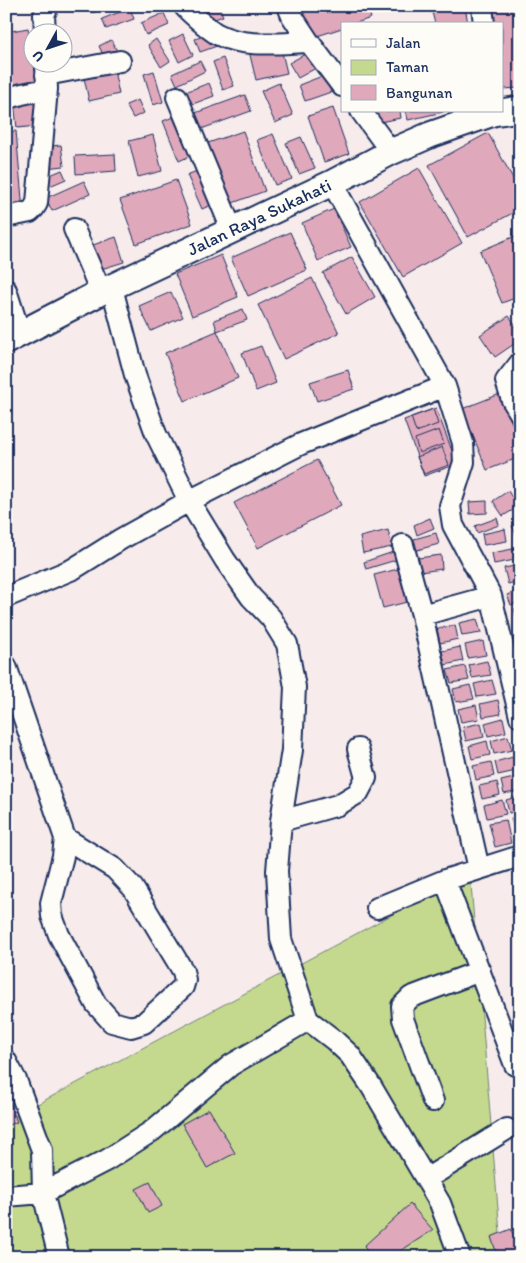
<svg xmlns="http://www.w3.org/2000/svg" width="526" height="1263" viewBox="0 0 526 1263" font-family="Itim,sans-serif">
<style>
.green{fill:#c4d98e;stroke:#708476}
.building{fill:#e0a8bb;stroke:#1b2f5e}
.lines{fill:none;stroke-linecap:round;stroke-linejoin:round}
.minor-casing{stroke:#1b2f5e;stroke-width:24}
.major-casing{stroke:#1b2f5e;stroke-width:29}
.minor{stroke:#fdfcf7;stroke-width:20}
.major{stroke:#fdfcf7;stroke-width:25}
.labels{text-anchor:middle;stroke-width:4;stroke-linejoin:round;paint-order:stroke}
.street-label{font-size:18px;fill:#1b2f5e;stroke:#fdfcf7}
</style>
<rect width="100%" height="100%" fill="#f7ebeb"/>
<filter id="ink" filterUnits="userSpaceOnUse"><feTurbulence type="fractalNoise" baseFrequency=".02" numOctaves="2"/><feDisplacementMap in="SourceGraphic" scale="10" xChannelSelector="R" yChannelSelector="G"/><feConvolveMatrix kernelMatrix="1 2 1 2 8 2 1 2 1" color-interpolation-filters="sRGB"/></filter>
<g filter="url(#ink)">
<path class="green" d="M470,873L502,1257H6V1121Z"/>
<path class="building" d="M89,6H112L92,13Z
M197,6H219L223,16L204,23Z
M300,6H367L371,18L353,24H342V28L311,38Z
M440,6H465L468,24H435L431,8Z
M485,6H520V88L502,89V24H487Z
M130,8L134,19L106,29L102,19Z
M164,13L169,25L146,35L141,23Z
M28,28L37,83L6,88V32Z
M212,33L217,46L200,52L195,39Z
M183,34L193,55L179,62L169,41Z
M156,39L170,61L161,67L148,45Z
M111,40L117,51L104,57L99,46Z
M280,44L287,73L256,80L249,51Z
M307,53L316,68L298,78L289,63Z
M223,58L234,86L223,90L213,62Z
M200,61L205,71L177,85L172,74Z
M113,66L119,94L89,101L83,73Z
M154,71L163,102L153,105L144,74Z
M325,75L331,92L305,101L299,85Z
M209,83L214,96L185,107L180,94Z
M279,83L293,115L275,123L261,91Z
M245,95L251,111L193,132L187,116Z
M35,99L38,126L17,128L14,102Z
M138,100L144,113L133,118L126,105Z
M333,108L349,154L324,162L308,116Z
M372,111H400L401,118L374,123Z
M406,111H443V112L408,120Z
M173,117L190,156L179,161L163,121Z
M16,131L23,211L6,212V132Z
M243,131L265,191L230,204L208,143Z
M488,133L520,191V209L468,237L429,165Z
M273,134L292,179L275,185L257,140Z
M153,135L162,171L138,177L129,141Z
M301,137L315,168L299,174L286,143Z
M61,145L64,166L45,168L42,147Z
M115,154L116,171L76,174L75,156Z
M419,168L462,243L403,277L360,202Z
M62,170L66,179L45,188L41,179Z
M197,171L211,205L202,209L187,175Z
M176,180L192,224L136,244L120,200Z
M84,181L90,194L52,211L46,198Z
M334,209L351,247L318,261L302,223Z
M290,232L307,270L248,296L231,258Z
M520,234V296L502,303L480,251Z
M116,237L124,262L101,269L93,245Z
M221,255L238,297L192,316L175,274Z
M352,257L375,297L346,314L323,273Z
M312,278L339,333L284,359L258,305Z
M171,292L183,317L151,331L139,306Z
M243,309L247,320L217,331L214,320Z
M509,316L520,331V340L495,357L480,335Z
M217,331L238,378L185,401L165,353Z
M261,346L276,383L256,391L242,353Z
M348,370L354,389L317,401L310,382Z
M500,394L520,443V457L487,470L462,409Z
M436,408L457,464L424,476L404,420Z
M433,409L438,424L416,432L411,417Z
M439,430L444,444L419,453L415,439Z
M442,447L449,465L424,474L417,457Z
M317,460L341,505L258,548L234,503Z
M508,491L518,507L503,516L493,501Z
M487,501V513L470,514L469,502Z
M430,518L434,528L417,535L414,525Z
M497,518L499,525L477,533L475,526Z
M520,523V543L512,526Z
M505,529L507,541L484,545L482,534Z
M388,530L392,547L363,553L360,537Z
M436,533L439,544L417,550L414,539Z
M518,548L520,559L494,564L492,553Z
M393,552L396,560L366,569L364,562Z
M441,555L442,569L420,572L418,558Z
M520,565V581L508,584L504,568Z
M398,569L407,602L383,608L374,575Z
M520,590V602L511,605L507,595Z
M520,608V623L518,624L514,609Z
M477,619L481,633L462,636L459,623Z
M455,625L458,639L440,643L437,629Z
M483,641L486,655L468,658L465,645Z
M460,647L463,661L445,665L442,651Z
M487,661L491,675L472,678L469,665Z
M465,666L469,680L451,683L447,670Z
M492,680L496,694L477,697L474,684Z
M470,685L474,699L456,702L453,689Z
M498,700L501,714L483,717L480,704Z
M476,705L479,719L461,722L458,709Z
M503,718L506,732L488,736L485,723Z
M481,723L484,737L466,741L463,727Z
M508,736L512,750L494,754L491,741Z
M487,741L490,755L472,759L469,746Z
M513,757L516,771L498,775L495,762Z
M491,762L494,776L476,780L473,766Z
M518,777L520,782V791L504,794L501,781Z
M497,782L500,795L482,799L479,786Z
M520,796V811L509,813L506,800Z
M502,800L506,814L487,818L484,805Z
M520,816V841L517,842L511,818Z
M506,820L511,843L495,847L489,823Z
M6,1097H8L17,1122L6,1126Z
M209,1109L235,1153L207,1168L182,1124Z
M150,1182L162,1206L148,1213L136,1189Z
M410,1204L433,1230L391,1257H370L364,1246Z
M511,1229L520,1253V1257H498L491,1237Z"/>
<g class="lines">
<g class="minor-casing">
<path id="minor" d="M184,6C190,13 210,30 217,34C244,48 279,43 309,42L342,86
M288,6L292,16L309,42
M482,6L484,24
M45,32L44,15L48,6
M46,75L120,61
M177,97L232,230
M6,99L22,94L47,89
M361,111L391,152
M332,183L445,386L463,443L464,462L450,506L453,525L491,596L520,717
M6,217L30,212L34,208L37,203L47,89L46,62
M74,229L101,292
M112,288L135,375L156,434L189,501L225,560L251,597L271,618L287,644L295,687L292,750L281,821L277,871L281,939L308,1020L334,1040L350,1055L371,1086L440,1203L460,1257
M6,290L20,334
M520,363L506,381L512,400L520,413
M403,545L422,615L479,869
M6,597L73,569L121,539L189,501L301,444L445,386
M422,615L491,596
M6,666L65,838L63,856L51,903L52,916L59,935L96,1004L112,1022L131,1027L144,1023L183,987L185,980L183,971L133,888L115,869L65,838
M281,821L338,805L358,793L366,778L358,749
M445,880L515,1065
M377,908L445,880L520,856
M6,1061L16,1080L42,1150L43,1193L59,1257
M433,1101L403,1019L402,1006L411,997L480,971
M426,1179L507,1129
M6,1196L43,1193L107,1160L152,1131L231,1065L308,1020"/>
</g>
<g class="major-casing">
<g id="major">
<path id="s1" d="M6,341L101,292L332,183L391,152L430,135L493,113L520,109"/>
</g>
</g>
<use href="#minor" class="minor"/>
<use href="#major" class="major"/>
</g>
</g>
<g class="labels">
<g class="street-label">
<text dy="6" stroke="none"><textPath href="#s1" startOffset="282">Jalan Raya Sukahati</textPath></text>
</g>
</g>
<rect width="526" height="1263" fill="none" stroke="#fdfcf7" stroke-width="25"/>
<rect x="12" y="12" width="501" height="1238" fill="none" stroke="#1b2f5e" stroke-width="2" filter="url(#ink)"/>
<rect x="341" y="22" width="162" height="90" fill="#fdfcf7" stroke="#a3aaba"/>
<rect x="351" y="39" width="25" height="8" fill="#fdfcf7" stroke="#a3aaba"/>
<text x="386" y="48" font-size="15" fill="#1b2f5e">Jalan</text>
<rect x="351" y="60" width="25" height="15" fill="#c4d98e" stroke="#a3aaba"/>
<text x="386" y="72" font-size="15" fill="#1b2f5e">Taman</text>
<rect x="351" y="85" width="25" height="15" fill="#e0a8bb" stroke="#a3aaba"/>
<text x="386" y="98" font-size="15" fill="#1b2f5e">Bangunan</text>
<g transform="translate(48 48) rotate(230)"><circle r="24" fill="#fdfcf7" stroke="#a3aaba"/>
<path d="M0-4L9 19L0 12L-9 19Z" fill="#1b2f5e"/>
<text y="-8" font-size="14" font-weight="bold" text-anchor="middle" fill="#1b2f5e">U</text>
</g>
</svg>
